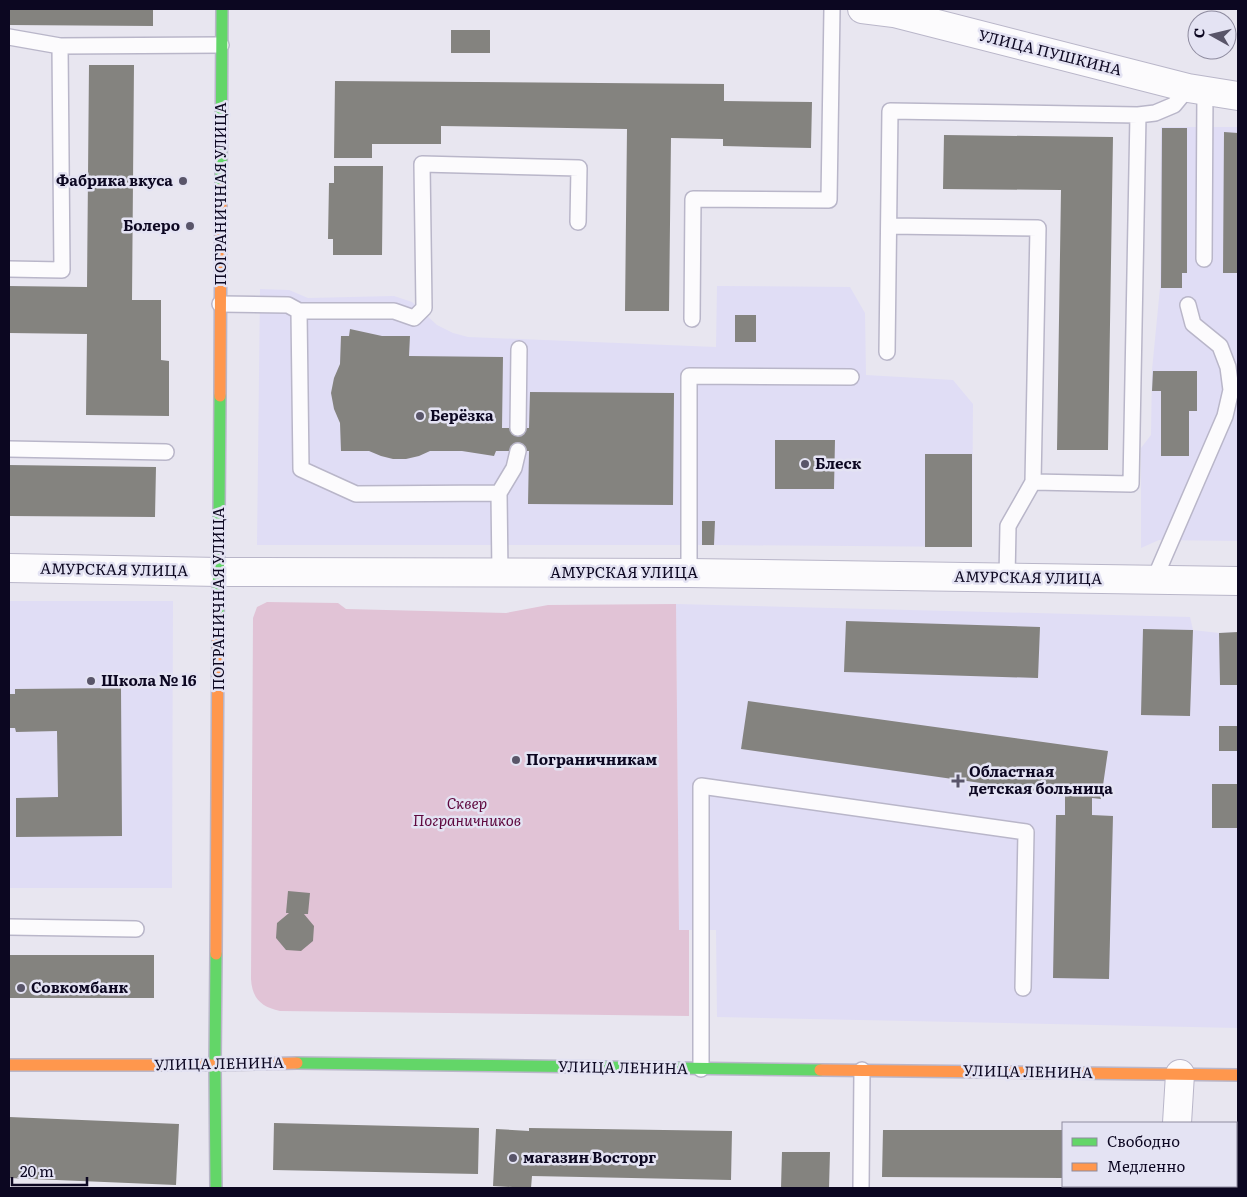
<svg xmlns="http://www.w3.org/2000/svg" width="1247" height="1197" viewBox="0 0 1247 1197" font-family="Literata,serif">
<style>
.built{fill:#e0ddf5}
.green{fill:#e1c3d6}
.building{fill:#84837f}
.lines{fill:none;stroke-linecap:round;stroke-linejoin:round}
.lane-casing{stroke:#b9b6c9;stroke-width:18}
.street-casing{stroke:#b9b6c9;stroke-width:30}
.fast-casing{stroke:#b9b6c9;stroke-width:14}
.slow-casing{stroke:#b9b6c9;stroke-width:14}
.lane{stroke:#fcfbfd;stroke-width:15}
.street{stroke:#fcfbfd;stroke-width:28}
.fast{stroke:#63d668;stroke-width:11}
.slow{stroke:#ff974d;stroke-width:11}
.poi-dot{fill:#595569;stroke:#e4e3f3;stroke-width:2}
.labels{text-anchor:middle;stroke-width:5;stroke-linejoin:round;paint-order:stroke}
.street-label{font-size:15px;fill:#0c0721;stroke:#e4e3f3}
.poi-label{font-size:15px;font-weight:bold;fill:#0c0721;stroke:#e4e3f3;text-anchor:start}
.park-label{font-size:15px;font-style:italic;fill:#5e083e;stroke:#e4e3f3}
</style>
<rect width="100%" height="100%" fill="#e8e6f0"/>
<path class="built" d="M1161,127H1238V541L1159,540L1141,548V448L1151,435L1152,370L1160,288Z
M717,286L850,287L865,313L866,375L953,380L973,404L972,547L714,545H257L260,289L289,290L308,298L394,296L412,302L437,325L453,333L468,337L716,347Z
M9,601H173L172,888H9Z
M676,604L1190,617L1193,630L1219,633L1238,632V1028L717,1017L716,930H679Z"/>
<path class="green" d="M267,602L338,603L346,609L506,613L548,605L676,604L679,930H689V1016L280,1011C261,1007 252,998 251,979L253,618L257,607Z"/>
<path class="building" d="M9,9H153V26L9,25Z
M451,30H490V53H451Z
M89,65H134L132,300H161V360L169,361V416L86,415L87,334L9,333V286L87,287Z
M335,81L724,84V101L812,102L811,148L723,146V139L671,138L669,311H625L627,129L441,126V144H372V158H334Z
M1162,128H1187V273H1182V288H1161Z
M1224,132L1238,133V273H1223Z
M944,135L1113,137L1108,450H1057L1061,190L943,189Z
M334,166H383L382,255H333V239H328L329,183H334Z
M735,315H756V342H735Z
M350,329L382,336H410L409,356L503,357L502,428H529L530,392L674,393L673,505L528,504L529,451H496L494,456L462,451H430L419,456L406,459H393L381,456L369,451H341L340,423L334,409L331,393L334,378L340,364L341,336H349Z
M1153,371H1197V411H1189V456H1161V391H1152Z
M775,440H835L834,489H775Z
M925,454H972V547H925Z
M9,465L156,467L155,517L9,516Z
M702,521H715L714,545H702Z
M846,621L1040,627L1038,678L844,672Z
M1143,629L1193,630L1190,716L1141,715Z
M1238,632V685H1220L1219,633Z
M121,688L122,836L16,837V798L58,797L57,731L16,732L15,728H9V694H15V689Z
M748,701L1108,751L1101,799L1092,798V815L1113,816L1109,979L1053,978L1056,815H1065V795L741,749Z
M1219,726H1238V751H1219Z
M1212,784H1238V828H1212Z
M288,891L310,893L308,914H304L314,926L313,941L301,951L286,950L276,938L277,923L289,913H286Z
M9,955H154V998H9Z
M9,1117L179,1124L176,1185L9,1178Z
M274,1123L479,1128L478,1174L273,1170Z
M529,1128L732,1131L731,1180L532,1176L531,1188L493,1186L496,1129L529,1131Z
M883,1130H1063V1178L882,1177Z
M782,1152H830L829,1188H781Z"/>
<g class="lines">
<g class="lane-casing">
<path id="lane" d="M9,37L60,46L221,45
M889,226L1038,228L1033,482L1131,484L1138,115
M1204,259L1205,91
M9,269L62,270L60,46
M220,304L288,305L299,311H394L414,318L424,308L422,164L579,168L578,222
M299,311L301,469L356,494L499,493L500,573
M692,319L693,199L829,200L832,9
M887,352L890,111L1138,115L1155,113L1174,105L1188,88
M518,428L519,349
M9,449L166,452
M499,493L514,468L518,451
M689,573V376L851,377
M1007,578L1008,526L1033,482
M1154,580L1225,416L1231,390L1228,367L1220,346L1193,324L1188,305
M9,927L136,929
M701,1069V786L1026,832L1023,988
M861,1188L862,1070
M1174,1188V1186L1238,1188"/>
</g>
<g class="street-casing">
<path id="street" d="M862,9L894,13L1188,88L1238,96
M9,568L219,572L689,573L1238,581
M1177,1123L1180,1074"/>
</g>
<g class="fast-casing">
<path id="fast" d="M221,189L222,9
M218,629L220,396
M216,954L215,1065L216,1188
M297,1063L820,1070"/>
</g>
<g class="slow-casing">
<path id="slow" d="M220,396L221,189
M216,954L218,629
M9,1065H215L297,1063
M820,1070L1238,1075"/>
</g>
<use href="#lane" class="lane"/>
<use href="#street" class="street"/>
<use href="#fast" class="fast"/>
<use href="#slow" class="slow"/>
</g>
<g class="poi-dot">
<circle cx="183" cy="181" r="5"/>
<circle cx="190" cy="226" r="5"/>
<circle cx="420" cy="416" r="5"/>
<circle cx="805" cy="464" r="5"/>
<circle cx="91" cy="681" r="5"/>
<circle cx="516" cy="760" r="5"/>
<path d="M955.5 773.5h5v5h5v5h-5v5h-5v-5h-5v-5h5z"/>
<circle cx="21" cy="988" r="5"/>
<circle cx="513" cy="1158" r="5"/>
</g>
<g class="labels">
<g class="street-label">
<text transform="translate(1050 53) rotate(14)" y="5">УЛИЦА ПУШКИНА</text>
<text transform="translate(221 194) rotate(-90)" y="5">ПОГРАНИЧНАЯ УЛИЦА</text>
<text transform="translate(114 570) rotate(1)" y="5">АМУРСКАЯ УЛИЦА</text>
<text x="624" y="578">АМУРСКАЯ УЛИЦА</text>
<text transform="translate(1028 578) rotate(1)" y="5">АМУРСКАЯ УЛИЦА</text>
<text transform="translate(219 599) rotate(-90)" y="5">ПОГРАНИЧНАЯ УЛИЦА</text>
<text transform="translate(219 1064) rotate(-1)" y="5">УЛИЦА ЛЕНИНА</text>
<text transform="translate(623 1068) rotate(1)" y="5">УЛИЦА ЛЕНИНА</text>
<text transform="translate(1028 1072) rotate(1)" y="5">УЛИЦА ЛЕНИНА</text>
</g>
<g class="poi-label">
<text x="173" y="186" text-anchor="end">Фабрика вкуса</text>
<text x="180" y="231" text-anchor="end">Болеро</text>
<text x="430" y="421">Берёзка</text>
<text x="815" y="469">Блеск</text>
<text x="101" y="686">Школа № 16</text>
<text x="526" y="765">Пограничникам</text>
<text x="969" y="777">Областная<tspan x="969" dy="17">детская больница</tspan></text>
<text x="31" y="993">Совкомбанк</text>
<text x="523" y="1163">магазин Восторг</text>
</g>
<g class="park-label">
<text x="467" y="809">Сквер<tspan x="467" dy="17">Пограничников</tspan></text>
</g>
</g>
<rect width="1247" height="1197" fill="none" stroke="#0c0721" stroke-width="20"/>
<rect x="1062" y="1122" width="175" height="65" fill="#e4e3f3" stroke="#8e8b9f"/>
<rect x="1072" y="1138" width="25" height="8" fill="#63d668" stroke="#8e8b9f"/>
<text x="1107" y="1147" font-size="15" fill="#0c0721">Свободно</text>
<rect x="1072" y="1163" width="25" height="8" fill="#ff974d" stroke="#8e8b9f"/>
<text x="1107" y="1172" font-size="15" fill="#0c0721">Медленно</text>
<g transform="translate(1212 35) rotate(278)"><circle r="24" fill="#e4e3f3" stroke="#8e8b9f"/>
<path d="M0-4L9 19L0 12L-9 19Z" fill="#595569"/>
<text y="-8" font-size="14" font-weight="bold" text-anchor="middle" fill="#0c0721">С</text>
</g>
<path d="M12 1177v8h75v-8" fill="none" stroke="#0c0721" stroke-width="2.5"/>
<text x="20" y="1177" font-size="15" fill="#0c0721" stroke="#e4e3f3" stroke-width="4" paint-order="stroke">20 m</text>
</svg>
